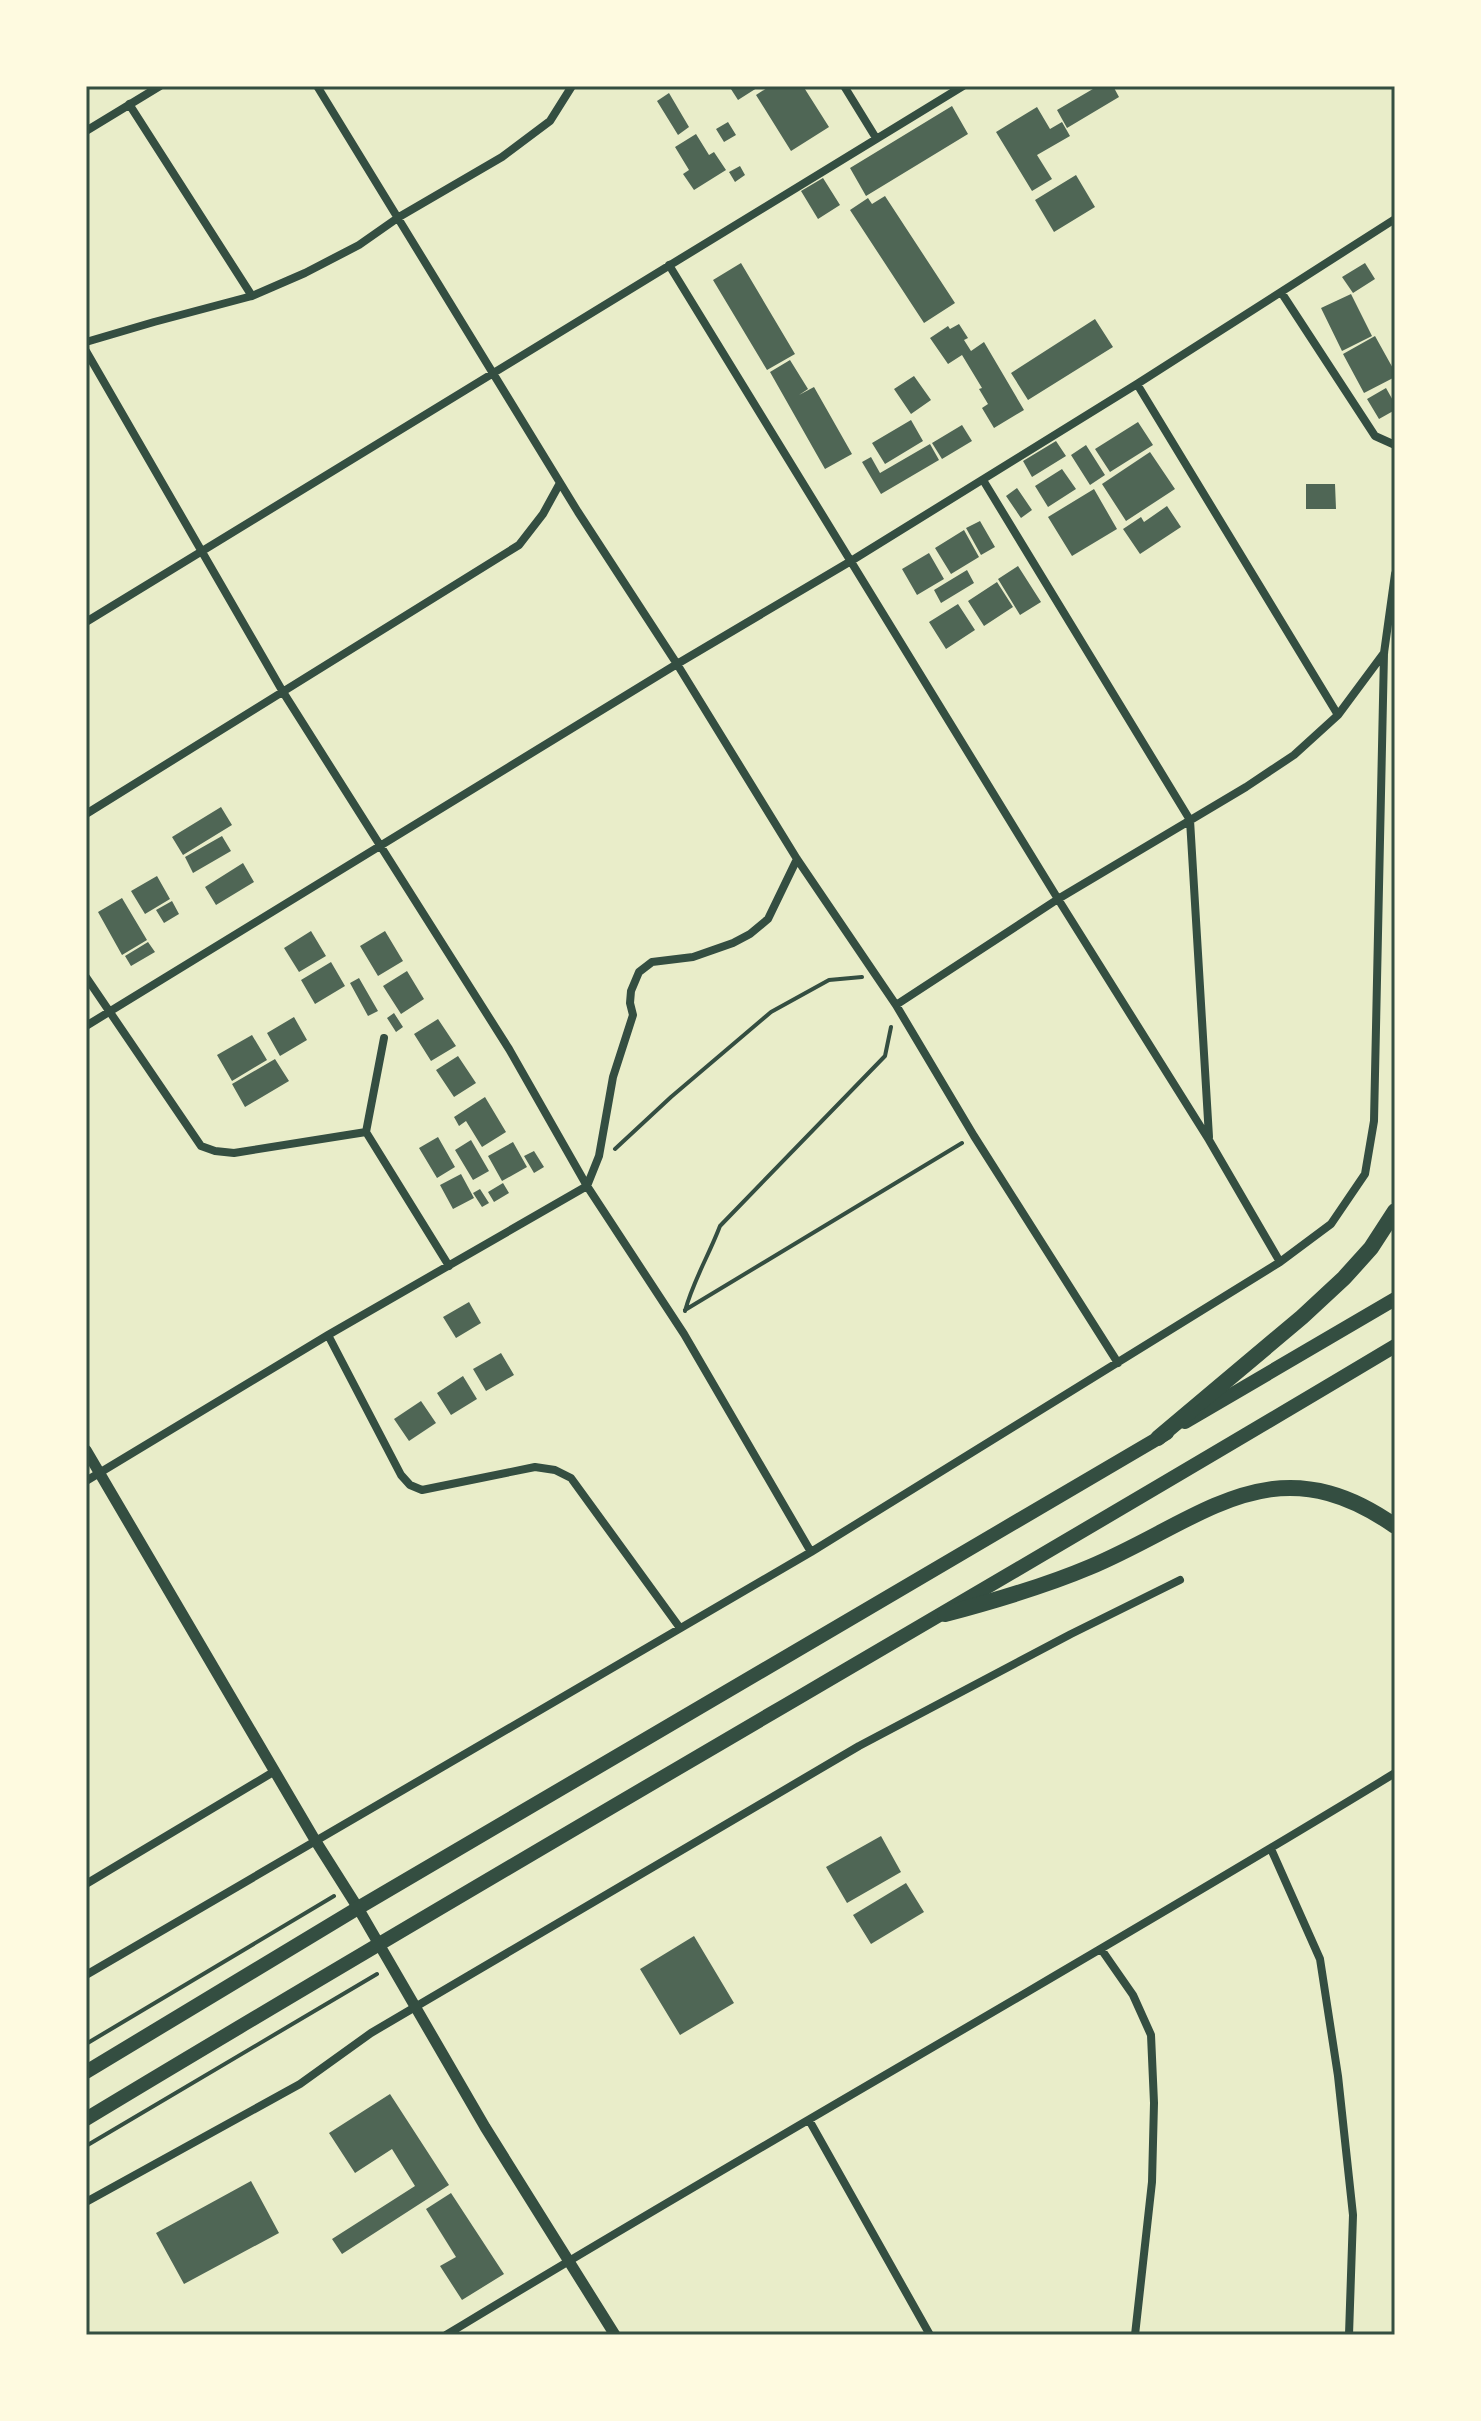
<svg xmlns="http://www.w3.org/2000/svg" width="1481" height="2421" viewBox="0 0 1481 2421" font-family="'Alegreya Sans',sans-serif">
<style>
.building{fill:#4f6655}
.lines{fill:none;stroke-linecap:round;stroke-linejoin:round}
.path{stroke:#344e41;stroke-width:4}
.minor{stroke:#344e41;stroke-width:8}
.tertiary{stroke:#344e41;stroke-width:11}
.primary{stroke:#344e41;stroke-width:14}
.trunk{stroke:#344e41;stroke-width:16}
.neatline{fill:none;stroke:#344e41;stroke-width:3}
</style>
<rect width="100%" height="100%" fill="#e9edc9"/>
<path class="building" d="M729,86H760L738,100Z
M770,86H803L829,127L791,151L756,95Z
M1098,86H1113L1119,97L1067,128L1057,110Z
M669,93L689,127L678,135L657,101Z
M952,106L968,134L866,196L850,168Z
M1037,107L1050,129L1062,122L1070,136L1037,155L1052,179L1032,191L996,132Z
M728,122L736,135L724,142L716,129Z
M696,134L709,155L714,152L726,170L694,190L683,174L689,170L675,147Z
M740,166L745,175L735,182L729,172Z
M1076,175L1095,207L1054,232L1035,200Z
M823,178L840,205L818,219L801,191Z
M885,196L955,303L924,323L850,210L868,198L872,204Z
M741,263L795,354L767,370L713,280Z
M1365,263L1375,279L1353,293L1342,277Z
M1351,294L1372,336L1342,351L1321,308Z
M1095,319L1113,347L1028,400L1011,373Z
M959,324L968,338L964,340L971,351L984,342L1024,410L994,428L982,408L988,404L979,389L982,388L962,355L948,364L930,338L948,326L950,329Z
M1375,336L1395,372V377L1364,393L1343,354Z
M790,360L808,389L799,395L814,387L852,454L825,469L770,372Z
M914,376L931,400L911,414L894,389Z
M1386,388L1395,404V410L1379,419L1367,399Z
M911,420L923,441L885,464L872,443Z
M1138,422L1153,445L1110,472L1095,449Z
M962,425L972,441L942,459L932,443Z
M1056,441L1066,456L1032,477L1023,461Z
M930,444L939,460L881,494L862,462L871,457L880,473Z
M1086,445L1105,475L1090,485L1071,455Z
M1150,452L1175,489L1126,521L1102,484Z
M1062,469L1076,489L1048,507L1035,486Z
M1306,484H1335L1336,509H1306Z
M1017,488L1032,510L1021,518L1006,496Z
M1094,489L1117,529L1072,556L1048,517Z
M1167,506L1181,527L1140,554L1123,529L1141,517L1144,522Z
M980,521L995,547L981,555L966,528Z
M964,530L979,557L951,574L935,548Z
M929,553L944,579L917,595L902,569Z
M1018,566L1041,602L1020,615L998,579Z
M967,570L974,583L941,603L934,590Z
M997,582L1013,607L984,626L968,601Z
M958,604L975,630L946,649L929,622Z
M221,807L232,825L183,855L172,837Z
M222,836L231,851L193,873L185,857Z
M243,863L254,882L216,905L205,887Z
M157,876L170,899L145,914L131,891Z
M122,898L147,940L122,955L98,912Z
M172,901L179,914L164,923L156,910Z
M311,931L326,956L299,972L284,948Z
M385,931L403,961L378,976L360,946Z
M148,942L155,952L131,966L125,956Z
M331,962L345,986L315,1004L301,980Z
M407,971L424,999L401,1014L383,986Z
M359,978L378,1011L368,1016L350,983Z
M394,1013L403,1027L396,1032L387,1018Z
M294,1017L307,1040L280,1056L267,1033Z
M438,1019L456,1046L431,1061L414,1034Z
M252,1035L267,1060L232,1081L217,1055Z
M458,1056L476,1083L454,1097L436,1070Z
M275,1059L289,1081L245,1107L232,1084Z
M485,1097L506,1132L482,1147L466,1121L459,1126L454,1117Z
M438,1137L455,1167L437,1178L419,1148Z
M471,1140L489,1171L473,1180L455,1150Z
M513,1142L527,1167L502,1181L488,1156Z
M534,1151L544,1167L534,1173L524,1156Z
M461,1174L474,1198L453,1209L440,1185Z
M503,1183L509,1193L494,1202L488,1192Z
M480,1189L489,1203L482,1207L473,1193Z
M469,1302L481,1323L456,1338L443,1317Z
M501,1353L514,1375L486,1391L473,1369Z
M463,1376L477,1399L451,1415L437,1393Z
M421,1401L436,1423L409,1441L394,1419Z
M881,1836L901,1872L847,1903L826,1867Z
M906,1883L924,1912L871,1944L853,1915Z
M694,1936L734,2003L680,2035L640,1969Z
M390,2094L449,2185L342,2254L332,2239L415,2186L392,2149L355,2173L329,2133Z
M251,2181L279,2233L184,2284L156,2233Z
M451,2193L504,2274L462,2300L440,2266L456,2257L426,2209Z"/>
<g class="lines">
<path class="path" d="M615,1149L671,1097L771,1012L829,980L862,977
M685,1310L962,1143
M685,1311C693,1281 709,1255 720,1226L885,1056L891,1027
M86,2044L334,1896
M86,2146L377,1974"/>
<path class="minor" d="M317,86L578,512L677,664L797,859L896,1005L974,1136L1118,1363
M844,86L876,138
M129,104L252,296
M86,131L160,86
M669,265L1058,899L1209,1140L1280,1262
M1281,292L1375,436L1395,445
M86,342L154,322L252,296L305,273L359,245L399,217L502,157L550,121L572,86
M86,351L283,692L509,1049L587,1186L684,1334L811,1552
M1137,384L1338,715
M983,480L1190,820L1209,1137
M86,622L963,86
M86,814L519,545L543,514L560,483
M86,977L201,1146L215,1151L234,1153L366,1132L384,1038
M896,1005L1058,899L1246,787L1294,755L1338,715L1384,653
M86,1026L677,664L851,561L1137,384L1395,219
M366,1132L449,1266
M328,1335L401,1475L410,1485L422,1490L535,1467L555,1470L571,1478L680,1628
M86,1481L328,1335L587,1186L599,1156L613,1077L633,1015L630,1003L631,991L639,972L652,962L693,957L733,943L750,934L768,919L797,859
M1271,1849L1320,1959L1338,2076L1353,2215L1349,2335
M86,1884L275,1771
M1101,1949L1133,1995L1151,2035L1154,2103L1152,2182L1135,2335
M86,1975L811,1552L1280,1262L1331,1224L1365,1174L1374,1121L1384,653L1395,574
M809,2120L930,2335
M86,2202L300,2084L371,2033L859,1746L1071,1634L1180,1580
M446,2335C760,2144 1081,1965 1395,1773"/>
<path class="tertiary" d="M86,1450L315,1840L358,1908L485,2127L615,2335"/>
<path class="primary" d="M1185,1422L1395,1299
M86,2072L358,1908L1167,1433
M86,2119C520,1857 960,1606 1395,1346"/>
<path class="trunk" d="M1158,1438L1302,1317L1344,1278L1371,1248L1395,1211
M945,1614C994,1601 1043,1587 1090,1567C1202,1520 1273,1440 1395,1526"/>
</g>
<rect width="1481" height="2421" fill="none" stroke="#fefae0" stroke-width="176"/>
<rect x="88" y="88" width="1305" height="2245" class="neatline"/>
</svg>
